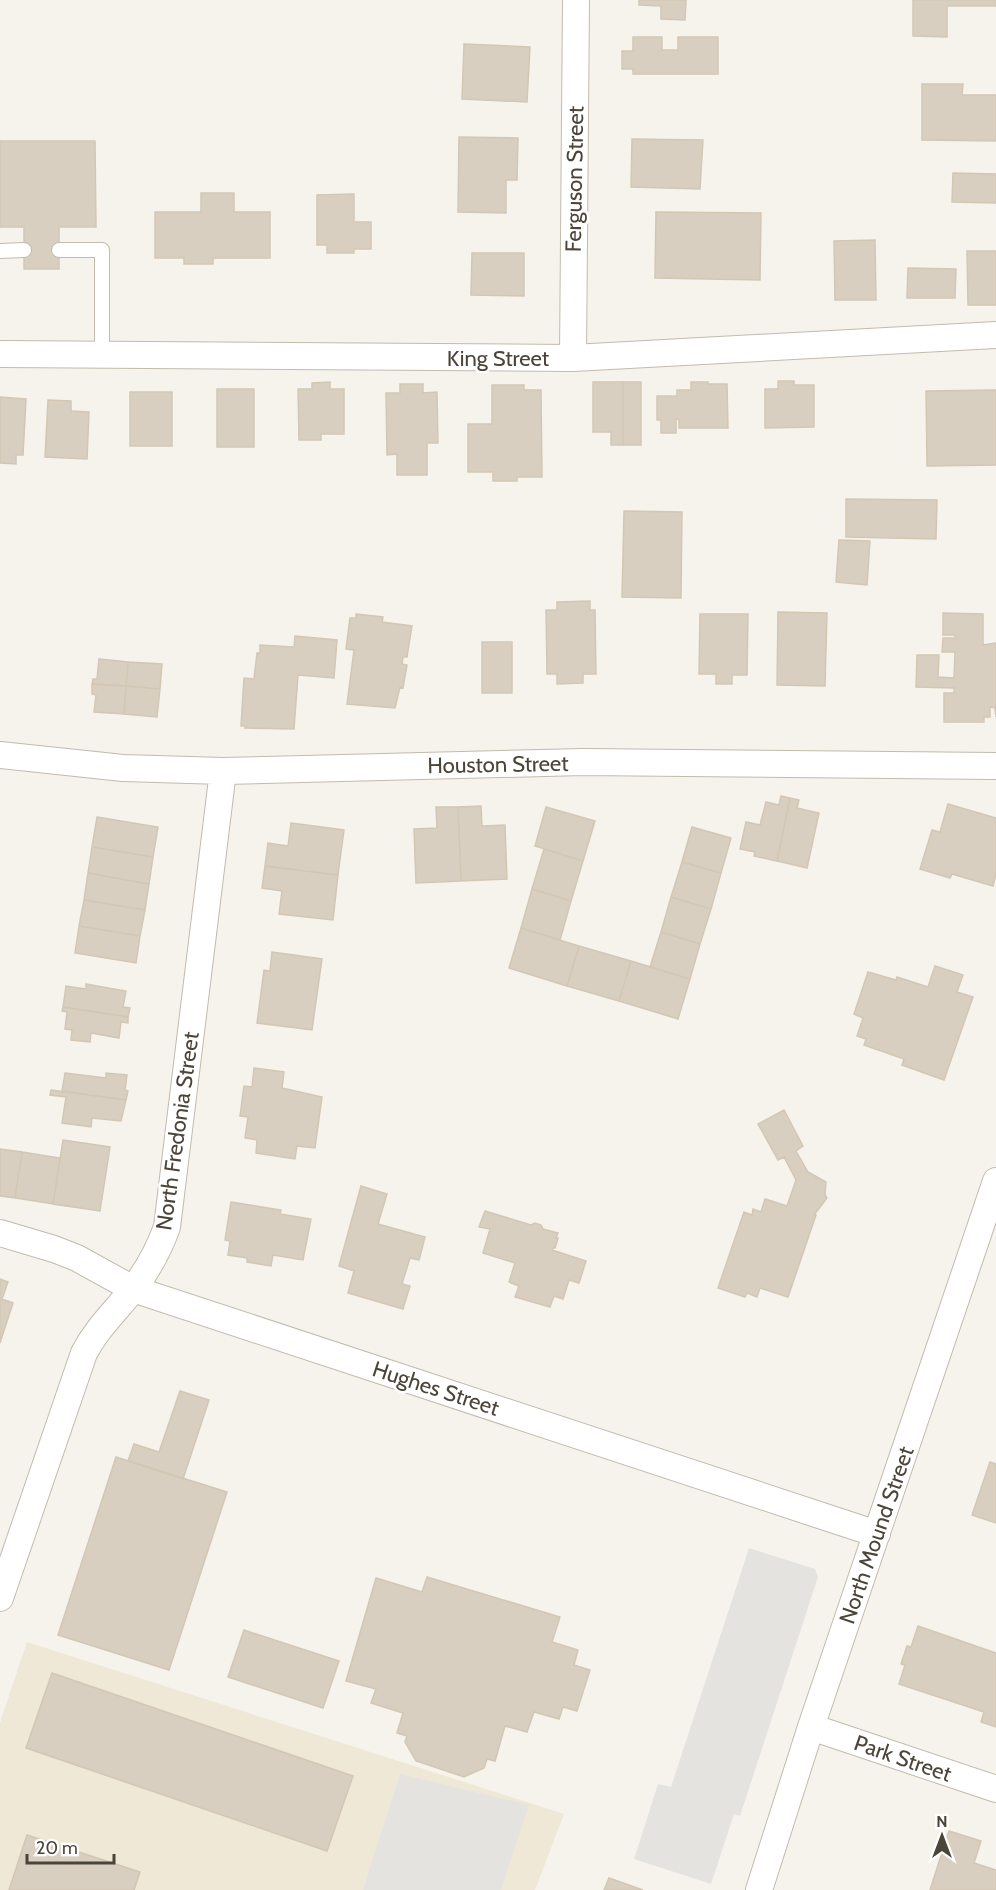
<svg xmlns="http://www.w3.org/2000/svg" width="996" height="1890" viewBox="0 0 996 1890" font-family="Cabin,sans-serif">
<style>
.education{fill:#efe8d6}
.parking{fill:#e5e3e0}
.building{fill:#d8cfc1;stroke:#d3c7b4;stroke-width:1.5}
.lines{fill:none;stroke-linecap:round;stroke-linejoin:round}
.lane-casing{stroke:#c2bbae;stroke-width:16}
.street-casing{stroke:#c2bbae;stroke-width:28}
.lane{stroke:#fff;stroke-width:14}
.street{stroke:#fff;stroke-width:26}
.labels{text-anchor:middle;stroke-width:5;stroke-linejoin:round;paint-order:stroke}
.street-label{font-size:22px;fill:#4b4439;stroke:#fff}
</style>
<rect width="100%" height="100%" fill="#f6f3ec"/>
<path class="education" d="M27,1642L564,1814L535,1890H0V1723Z"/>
<path class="parking" d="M749,1548L815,1569L818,1577L740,1816L734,1814L711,1884L634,1859L658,1784L671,1787Z
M400,1774L529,1805L501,1890H363Z"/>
<path class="building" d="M639,0H686L685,20L661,19V6L639,5Z
M913,0H996V6H947V37L913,36Z
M633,37H662V50H678V37H718V74H633V69H622V51H633Z
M464,44L530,47L527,102L462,99Z
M922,84H963L962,95H996V141L922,140Z
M459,137L518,138L517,180H506V213L458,212Z
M632,139L703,140L700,189L631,187Z
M0,141H95L96,227H59V269H24V227H0Z
M953,173L996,174V203L952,202Z
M201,193H234V212H270V258H213V264H184V258H155V212H201Z
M354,194V222H371V249H354V253H327V245H317V195Z
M656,212L761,213L760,280L655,278Z
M875,240L876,300H835L834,241Z
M967,251H996V305H968Z
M472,253H524V296L471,295Z
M908,268L956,269L955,298H907Z
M778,381H794V385H814V427L765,428V389H778Z
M330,382V389H344V434H321V440H299L298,389H312V383Z
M593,382H623V445H611V432H593Z
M623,382H641V445H623Z
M691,382H708V384H727L728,428H679V419H676V433H661V420H657V396H677V390H691Z
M400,384H423V393L437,392L438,443H427V475H397V454L387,455L386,393H400Z
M492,385H524V390H541L542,477H517V481H493V472H468V424H492Z
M217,389H254V447H217Z
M996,390V465L927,466L926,391Z
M130,392H172V446H130Z
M0,397L26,399L23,455H16V464L0,463Z
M48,400L71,401V411L89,412L87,459L45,457Z
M846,499L937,500L936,539L846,537Z
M624,511L682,512L681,598L622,597Z
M839,540L870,541L867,585L836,582Z
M590,601V610H595L596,674H583V683L557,684V674H547L546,610H557V602Z
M778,612L827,613L825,686L777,685Z
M943,613L983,614V645L996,643V717L995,708L990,707V717H984V722H944V693H954V688L916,687L917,655H939L938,677L954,678L955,652H942L943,638H955V635H943Z
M356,614L383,617L382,622L412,626L407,657H403L402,664L407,665L403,688L400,687L395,708L347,704L354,650L346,649L350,618H356Z
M700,614H748L747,675H732V684H716V674H699Z
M295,636L337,640L334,678L298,675L294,729L245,728L246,726H241L244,678L254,679L257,653H260V645L294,647Z
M482,642H512V693H482Z
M99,659L128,662L126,686L92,684L93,679H97Z
M128,662L162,664L160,689L126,686Z
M92,684L126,686L124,714L94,712L96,695L92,694Z
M126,686L160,689L157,717L124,714Z
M781,796L790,798L777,861L754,856L755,852L740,849L746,822L760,825L766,802L779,805Z
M790,798L799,800L797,808L819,813L807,868L777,861Z
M948,804L996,818V874L993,886L952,874L950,878L920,869L932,830L940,832Z
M481,806L482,826L505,825L507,879L461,881L458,807Z
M436,807H458L461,881L416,883L414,829L437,828Z
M546,807L595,821L583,861L535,846Z
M97,817L158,827L153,857L92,847Z
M291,823L344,830L338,875L265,866L268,843L288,846Z
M692,827L731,838L721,873L682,862Z
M92,847L153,857L149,884L88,873Z
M544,849L583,861L571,901L532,889Z
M682,862L721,873L711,909L671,897Z
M265,866L338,875L333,920L279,914L282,891L262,888Z
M88,873L149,884L145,910L84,900Z
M532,889L571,901L560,940L521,928Z
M671,897L711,909L700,944L661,932Z
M84,900L145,910L140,936L79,926Z
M79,926L140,936L136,963L75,953Z
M521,928L579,946L567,986L509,968Z
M661,932L700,944L690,979L650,967Z
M579,946L631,961L619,1001L567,986Z
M272,952L322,959L312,1030L257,1023L264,970L270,971Z
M631,961L690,979L678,1019L619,1001Z
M935,966L963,975L957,992L973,997L944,1080L902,1065L904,1059L864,1045L866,1039L857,1036L863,1018L854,1014L868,972L896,980L897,977L928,987Z
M86,984L126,991L123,1007L130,1008L128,1017L63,1007L66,986L86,989Z
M63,1007L128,1017V1023L121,1022L119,1038L91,1033L90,1042L71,1040L72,1030L65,1029L67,1012L62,1011Z
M254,1068L284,1072L282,1088L322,1097L315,1148L297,1146L295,1159L256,1153L257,1140L245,1138L248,1117L240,1116L244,1086L252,1087Z
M65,1073L106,1078V1073L127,1075L125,1090L128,1091L126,1100L62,1091Z
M51,1090L126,1100L121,1121L92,1118L91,1127L62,1123L66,1097L50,1095Z
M784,1110L803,1146L796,1151L808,1172L826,1182L825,1195L827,1198L814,1215H816L788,1297L760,1288L757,1297L747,1293L745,1297L718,1288L744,1212L752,1215L753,1209L761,1212L765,1199L787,1206L796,1180L784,1157L778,1160L758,1124Z
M63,1140L110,1147L100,1211L53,1204Z
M0,1149L22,1152L15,1198L0,1196Z
M22,1152L60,1158L53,1204L15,1198Z
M361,1186L387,1194L378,1224L425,1237L419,1260L410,1258L402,1284L410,1286L403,1309L348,1293L354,1271L339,1266Z
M231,1202L281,1210L280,1214L311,1219L303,1260L273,1255L271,1266L247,1262V1258L228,1255L230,1241L225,1240Z
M485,1211L531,1225L535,1223L541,1225L543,1229L558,1233L556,1238H558L555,1248H553L552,1250L586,1261L579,1283L569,1280L563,1299L554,1296L550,1307L515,1297L519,1286L509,1282L515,1263L483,1253L490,1229L479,1227Z
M0,1279L8,1282L2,1299L13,1303L0,1343Z
M180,1391L209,1400L183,1479L128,1461L134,1444L159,1452Z
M116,1457L227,1492L169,1670L58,1635Z
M990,1462L996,1464V1523L972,1515Z
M427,1577L560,1617L552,1642L578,1650L574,1665L590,1670L577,1711L563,1707L559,1719L534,1712L527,1732L505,1726L495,1761L487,1759L484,1768L464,1777L416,1761L405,1742L407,1736L397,1733L403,1713L371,1703L376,1689L346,1681L376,1578L422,1592Z
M918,1626L996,1653V1727L981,1722L984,1712L899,1684L905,1665L901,1664L907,1646L911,1647Z
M244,1630L339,1661L323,1708L228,1677Z
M52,1673L353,1776L327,1851L26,1748Z
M949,1831L981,1841L974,1863L996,1870V1890H930Z
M27,1835L140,1872L134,1890H9Z
M609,1878L643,1890H604Z"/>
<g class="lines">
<g class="lane-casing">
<path id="lane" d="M59,250H102V354
M0,251L24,250"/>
</g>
<g class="street-casing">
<path id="street" d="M0,354L573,358L996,335
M573,358L576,0
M0,755L123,768L223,771L583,762L996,766
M0,1233L54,1249L77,1258L133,1289L877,1534
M0,1598L84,1353C97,1328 116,1311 133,1289C147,1271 159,1249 167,1227L223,771
M811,1727L996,1789
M759,1890L811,1727L996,1181"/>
</g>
<use href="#lane" class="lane"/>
<use href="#street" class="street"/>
</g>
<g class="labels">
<g class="street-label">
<text transform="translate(574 179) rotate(-89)" y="8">Ferguson Street</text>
<text x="498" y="366">King Street</text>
<text transform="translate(498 764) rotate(-1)" y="8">Houston Street</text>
<text transform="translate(177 1131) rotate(-82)" y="8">North Fredonia Street</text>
<text transform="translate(436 1388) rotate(18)" y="8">Hughes Street</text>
<text transform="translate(876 1535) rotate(-71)" y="8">North Mound Street</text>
<text transform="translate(903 1758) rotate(19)" y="8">Park Street</text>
</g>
</g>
<g transform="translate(942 1836)" stroke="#ffffff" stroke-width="4.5" paint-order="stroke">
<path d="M0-4.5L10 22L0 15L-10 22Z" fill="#4b4439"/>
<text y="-9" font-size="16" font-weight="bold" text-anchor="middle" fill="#4b4439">N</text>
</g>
<path d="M27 1854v9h87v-9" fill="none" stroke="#4b4439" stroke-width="3"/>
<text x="36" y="1854" font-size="18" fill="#4b4439" stroke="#ffffff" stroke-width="4.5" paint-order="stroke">20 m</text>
</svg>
